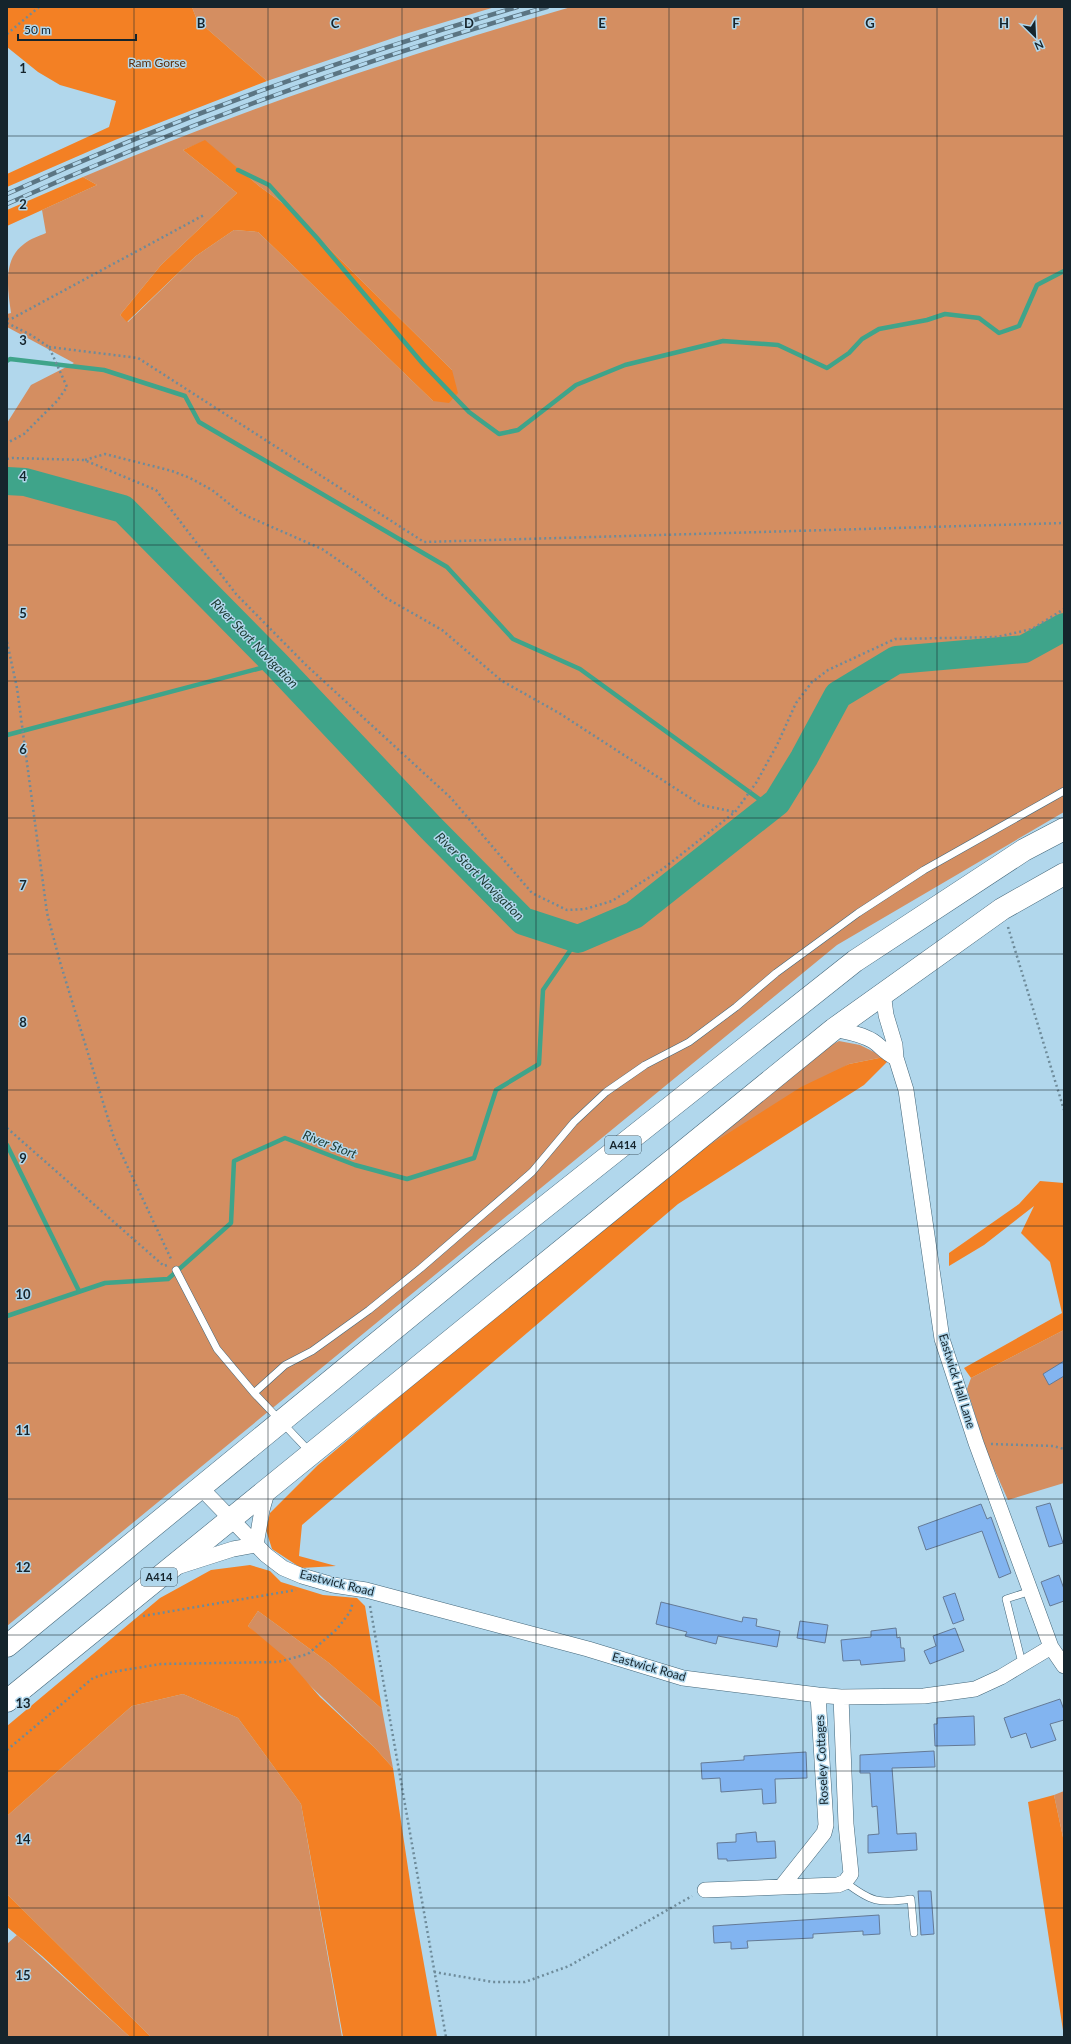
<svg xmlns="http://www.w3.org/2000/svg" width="1071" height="2044" viewBox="0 0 1071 2044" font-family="Lato,sans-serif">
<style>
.green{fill:#d48e61;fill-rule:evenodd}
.forest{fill:#f38024}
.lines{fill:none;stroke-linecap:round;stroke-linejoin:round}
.stream{stroke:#3fa48a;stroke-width:4.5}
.river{stroke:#3fa48a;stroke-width:28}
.building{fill:#82b4f0;stroke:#647a96}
.service-casing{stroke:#436679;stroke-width:8}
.minor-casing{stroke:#436679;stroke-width:16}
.trunk-casing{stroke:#436679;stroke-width:23}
.path{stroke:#6e8b9a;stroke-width:2.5;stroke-dasharray:2 3;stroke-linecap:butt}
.service{stroke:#fff;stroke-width:7}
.minor{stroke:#fff;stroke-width:15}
.trunk{stroke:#fff;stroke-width:22}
.rail-casing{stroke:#5b7583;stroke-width:4.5}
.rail{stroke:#b1d7ec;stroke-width:3;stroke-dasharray:9;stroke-linecap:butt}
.grid{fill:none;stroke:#15242c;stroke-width:1;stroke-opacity:0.55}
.labels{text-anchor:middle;stroke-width:3;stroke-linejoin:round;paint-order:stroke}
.shield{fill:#b1d7ec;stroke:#445a66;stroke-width:1}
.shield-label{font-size:11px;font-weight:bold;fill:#15242c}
.park-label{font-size:12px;fill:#5d300e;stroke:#b1d7ec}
.street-label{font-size:12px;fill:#15242c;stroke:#b1d7ec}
.water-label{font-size:13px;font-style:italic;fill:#1b3931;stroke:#b1d7ec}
.grid-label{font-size:13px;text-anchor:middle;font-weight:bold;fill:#15242c;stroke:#b1d7ec;stroke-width:3;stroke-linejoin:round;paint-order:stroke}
</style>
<rect width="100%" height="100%" fill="#b1d7ec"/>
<path class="green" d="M192,7H495L405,34L267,81L197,20Z
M571,7H1064V812L837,945L7,1626V423L31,385L74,363L7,327V314L11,313C8,290 2,260 24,244C30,239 39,236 46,233L42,210L97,185L83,177C242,109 405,55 571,7ZM205,141L259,186L285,205L452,370L433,401L258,232L234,230L196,256L128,322L120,315L161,265L237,193L183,150Z
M839,1041L860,1045L884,1057L849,1064L683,1162L826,1048Z
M1064,1330V1483L1008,1500L987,1453L967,1389L971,1378Z
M258,1611L329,1663L382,1709L393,1768L375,1748L248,1626Z
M183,1694L238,1718L301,1804L342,2037H151L7,1894V1816L132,1706Z
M1064,1791V1842L1054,1795Z
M17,1935L130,2037H7V1944Z"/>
<path class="forest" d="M7,7H192L197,20L267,81L115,140L7,187V174L109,127L116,101L60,85L38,72L7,47Z
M205,140L259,186L285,205L452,370L458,393L449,403L433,401L258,232L234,230L196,256L127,322L120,315L161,265L237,193L183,150Z
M83,177L97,185L7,226V210Z
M884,1057L887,1062L864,1085L678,1204L302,1525L299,1556L336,1566L301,1568L272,1549L266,1530L270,1513L318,1465L608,1221L683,1162L801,1087L849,1064Z
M1040,1181L1064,1183V1330L971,1378L964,1368L1062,1313L1050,1262L1021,1233L1034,1206L984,1245L949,1266V1253L1019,1204Z
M250,1565L270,1571L281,1582L323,1595L357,1598L365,1606L382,1709L329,1663L258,1611L248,1626L287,1659L320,1697L375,1748L393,1768L414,1908L437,2037H343L301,1804L238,1718L183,1694L132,1706L7,1816V1726L160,1598L211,1570Z
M1054,1795L1064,1842V2037L1028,1802Z
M7,1894L151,2037H130L42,1956L7,1927Z"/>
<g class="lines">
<path class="stream" d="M238,170L269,185L317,238L423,364L469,412L499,434L518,430L576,385L625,365L723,341L778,345L827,368L849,353L862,339L879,329L927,320L945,314L979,318L999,333L1019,326L1037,285L1064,271
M7,361L10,359L104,370L185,396L199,422L447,567L513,639L580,669L770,807
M7,735L276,664
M7,1145L79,1291
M7,1316L105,1283L168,1279L231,1223L234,1161L285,1138L355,1165L407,1179L474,1158L496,1090L539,1064L543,990L578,939"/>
<path class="river" d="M7,481L25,482L123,509L276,664L431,828L523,921L578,939L634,915L777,802L804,758L838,695L896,660L1024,649L1064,627"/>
</g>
<path class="building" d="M1064,1361V1376L1049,1385L1043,1374Z
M1050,1503L1063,1543L1049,1547L1036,1507Z
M981,1504L987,1519L991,1517L1011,1573L999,1578L982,1531L926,1550L918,1527Z
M1059,1575L1064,1589V1601L1050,1606L1041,1582Z
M955,1593L964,1620L953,1624L943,1597Z
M661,1602L742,1622L743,1617L757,1619L756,1626L780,1631L777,1647L718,1636L716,1644L685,1636L687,1632L656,1624Z
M800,1621L828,1625L825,1643L797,1638Z
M896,1628L897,1638L900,1637L901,1648H904L905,1661L861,1665L860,1660L843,1661L841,1640L871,1637V1631Z
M955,1628L964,1651L930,1664L924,1651L936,1646L933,1636Z
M1060,1699L1064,1710V1720L1050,1724L1056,1740L1031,1748L1026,1733L1011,1738L1004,1718Z
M974,1716L975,1745L935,1746L934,1724H937V1718Z
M934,1751L935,1767L892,1768L897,1834L916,1833L917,1850L868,1853V1835L879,1834L877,1806L872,1807L870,1773H860V1755Z
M806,1752L807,1778L775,1779L776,1803L763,1804L762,1789L721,1792L720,1778L702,1779L701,1763L744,1760V1756Z
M756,1832L757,1842L775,1841L776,1858L727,1861V1859H718L717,1843L736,1842V1834Z
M918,1891H931L934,1934L921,1935Z
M879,1915L880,1934L863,1935V1931L813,1934V1938L747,1941L748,1948L731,1949V1942L714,1943L713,1926Z"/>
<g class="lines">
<g class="service-casing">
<path id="service" d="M176,1270L217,1349L254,1393L310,1452
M254,1393L285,1365L312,1351L369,1310L421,1268L532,1172L574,1122L606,1092L645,1065L689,1042L736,1007L776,973L858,913L924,870L1064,791
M1022,1663L1006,1599L1031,1591
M845,1882C871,1902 879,1904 911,1899L914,1933"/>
</g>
<g class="minor-casing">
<path id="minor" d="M883,992L886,1015L895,1045L896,1058L906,1090L942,1339L976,1443L1051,1647L1064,1666
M834,1029C848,1032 862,1034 873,1041C882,1047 885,1053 896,1058
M200,1487L266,1555L283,1568L302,1576L333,1585L366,1590L588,1649L683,1678L818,1695L841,1697L924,1696L975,1689L1001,1677L1051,1647
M180,1566L233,1549L256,1545L262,1510L268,1489
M782,1886L824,1833L826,1825L818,1695
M705,1890L838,1885L845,1882L851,1874L846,1824L841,1697"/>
</g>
<g class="trunk-casing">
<path id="trunk" d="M7,1646L488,1252L855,961L1024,850L1064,829
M7,1701L834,1029L1002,909L1064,874"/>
</g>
<path class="path" d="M7,34L39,7
M7,319H11L204,215
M7,323L31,335L49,347L67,387L57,401L24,434L7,443
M49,347L138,358L424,542L1064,523
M7,459L12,458L84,460L156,490L236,594L306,665L451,798L532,893L567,910L585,909L612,901L664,868L735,812L756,783L777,745L796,703L812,682L828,670L895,639L997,637L1032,629L1064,609
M85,460L105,454L172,471L190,478L212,490L242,514L322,549L357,573L386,598L442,630L502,681L559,713L701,805L735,812
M7,642L17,688L47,913L60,962L114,1138L172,1261
M1008,927L1064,1110
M7,1128L164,1266L167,1265
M991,1444L1053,1446L1064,1449
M370,1606L446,2037
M143,1616L296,1590
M7,1750L93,1678L112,1672L161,1664L278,1662L308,1654L337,1629L350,1612L353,1602
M434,1972L493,1982H525L569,1966L692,1896"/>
<use href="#service" class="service"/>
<use href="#minor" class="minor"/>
<use href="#trunk" class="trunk"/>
<g class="rail-casing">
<path id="rail" d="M7,194C172,119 343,58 517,7
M7,204C182,125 362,60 547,7"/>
</g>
<use href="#rail" class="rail"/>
</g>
<path class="grid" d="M134,7V2037M268,7V2037M402,7V2037M536,7V2037M669,7V2037M803,7V2037M937,7V2037M7,136H1064M7,273H1064M7,409H1064M7,545H1064M7,681H1064M7,818H1064M7,954H1064M7,1090H1064M7,1226H1064M7,1363H1064M7,1499H1064M7,1635H1064M7,1771H1064M7,1908H1064"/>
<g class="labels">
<g class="shield">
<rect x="605" y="1136" width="36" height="18" rx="3"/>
<rect x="141" y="1568" width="36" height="18" rx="3"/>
</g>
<g class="shield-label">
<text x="623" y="1149">A414</text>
<text x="159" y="1581">A414</text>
</g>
<g class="park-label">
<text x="157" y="67">Ram Gorse</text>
</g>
<g class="street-label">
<text transform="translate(957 1381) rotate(73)" y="4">Eastwick Hall Lane</text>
<text transform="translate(337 1583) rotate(14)" y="4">Eastwick Road</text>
<text transform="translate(649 1667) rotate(16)" y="4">Eastwick Road</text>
<text transform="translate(822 1760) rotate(-93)" y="4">Roseley Cottages</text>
</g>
<g class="water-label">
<text transform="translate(255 643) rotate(46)" y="5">River Stort Navigation</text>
<text transform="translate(480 876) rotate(45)" y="5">River Stort Navigation</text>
<text transform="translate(330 1144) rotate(21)" y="5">River Stort</text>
</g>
</g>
<g class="grid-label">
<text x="201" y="28">B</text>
<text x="335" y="28">C</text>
<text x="469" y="28">D</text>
<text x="602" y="28">E</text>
<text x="736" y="28">F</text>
<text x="870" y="28">G</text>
<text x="1004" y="28">H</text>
<text x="23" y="73">1</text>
<text x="23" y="209">2</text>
<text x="23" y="345">3</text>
<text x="23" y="481">4</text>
<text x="23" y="618">5</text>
<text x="23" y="754">6</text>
<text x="23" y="890">7</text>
<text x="23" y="1027">8</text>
<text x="23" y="1163">9</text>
<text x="23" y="1299">10</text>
<text x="23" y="1435">11</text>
<text x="23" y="1572">12</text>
<text x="23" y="1708">13</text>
<text x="23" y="1844">14</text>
<text x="23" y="1980">15</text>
</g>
<rect width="1071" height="2044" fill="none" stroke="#15242c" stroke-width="16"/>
<g transform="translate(1035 36) rotate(156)" stroke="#b1d7ec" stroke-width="3" paint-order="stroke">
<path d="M0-3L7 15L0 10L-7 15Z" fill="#15242c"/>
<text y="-6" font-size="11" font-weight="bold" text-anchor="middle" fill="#15242c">N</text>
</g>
<path d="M18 34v6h118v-6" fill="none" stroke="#15242c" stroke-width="2"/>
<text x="24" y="34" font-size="12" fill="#15242c" stroke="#b1d7ec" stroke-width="3" paint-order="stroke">50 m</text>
</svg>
